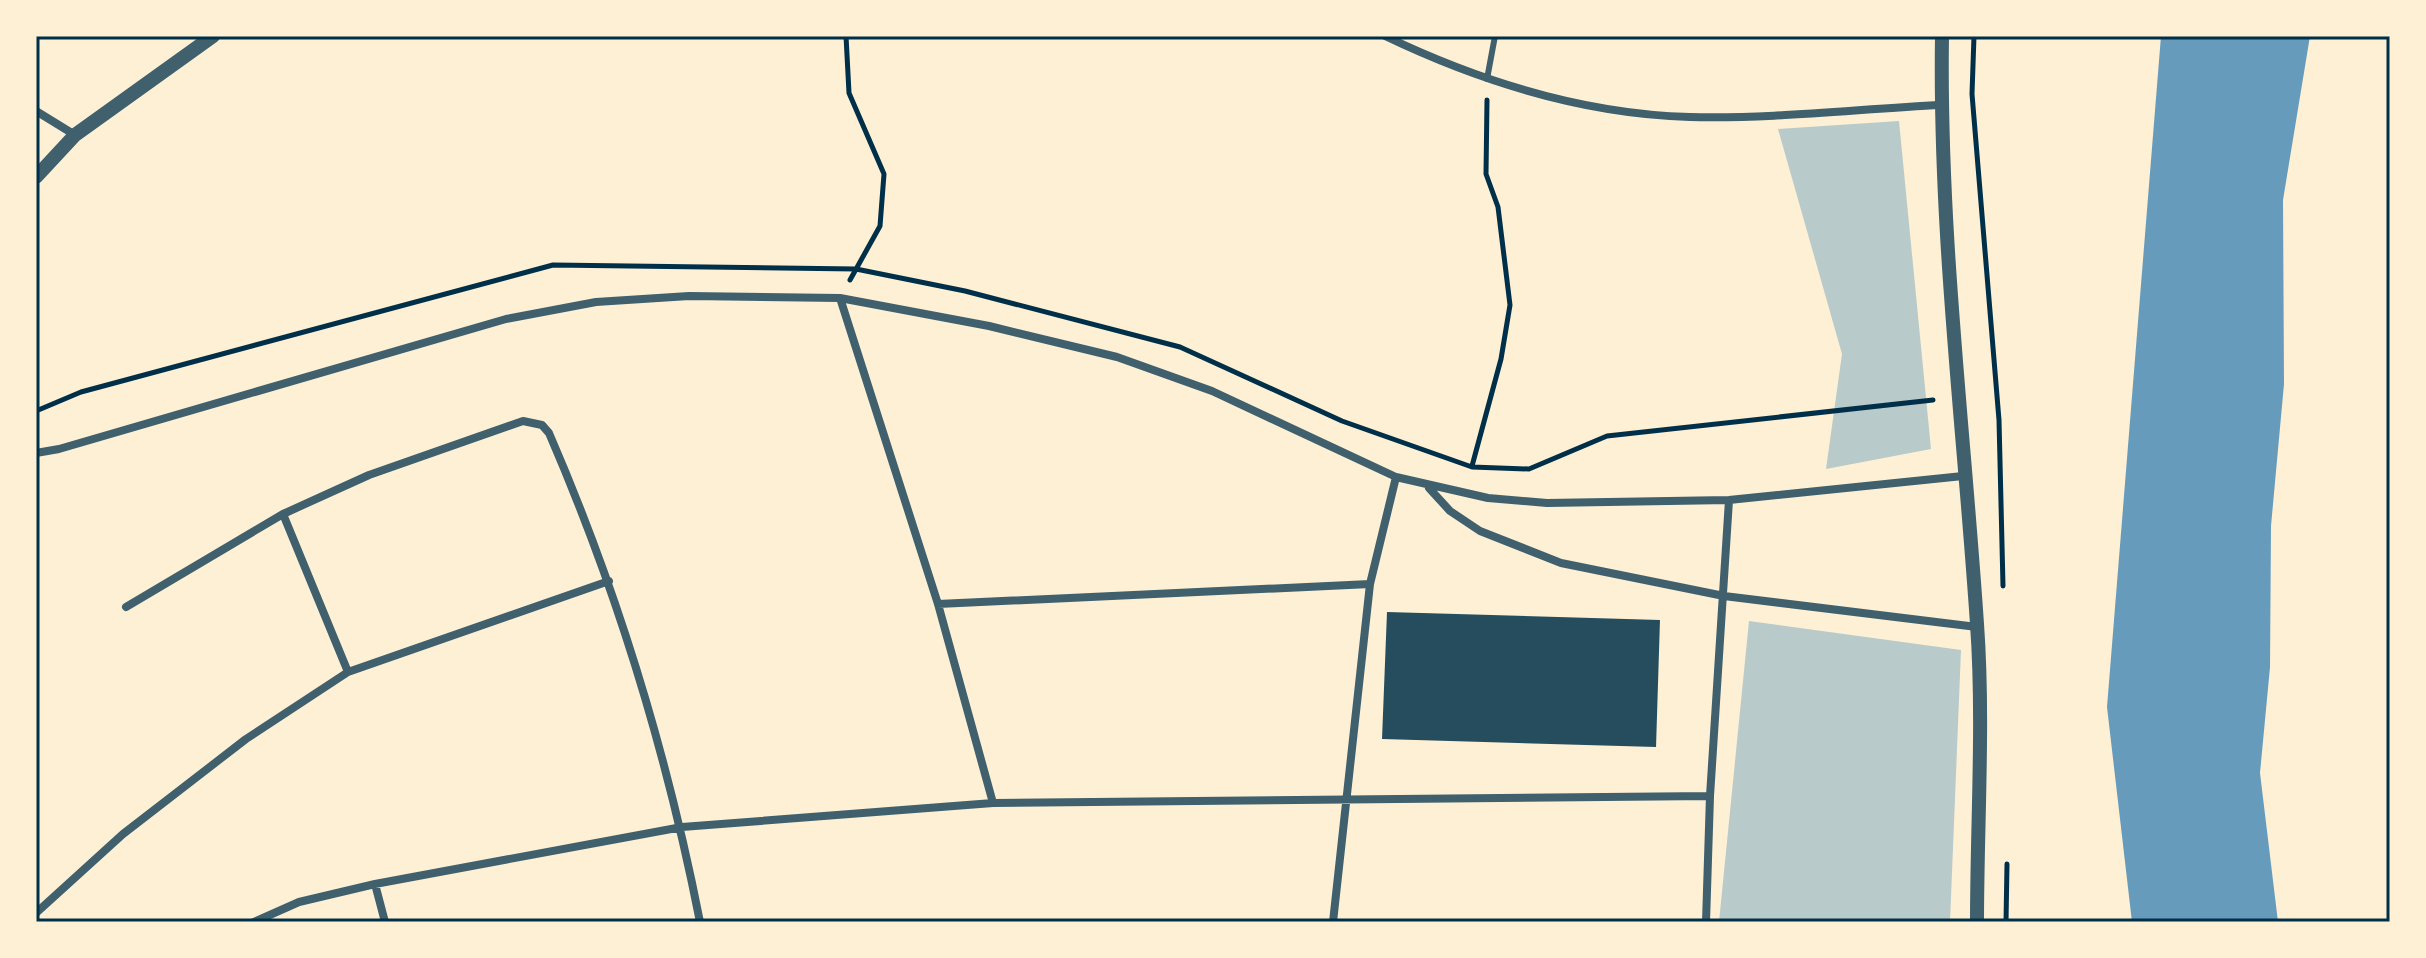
<svg xmlns="http://www.w3.org/2000/svg" width="2426" height="958" viewBox="0 0 2426 958" font-family="'Varela Round',sans-serif">
<style>
.green{fill:#b9caca}
.water{fill:#669bbc}
.building{fill:#264d5e}
.lines{fill:none;stroke-linecap:round;stroke-linejoin:round}
.path{stroke:#003049;stroke-width:5}
.service{stroke:#3f606c;stroke-width:6}
.minor{stroke:#3f606c;stroke-width:8}
.tertiary{stroke:#3f606c;stroke-width:14}
.neatline{fill:none;stroke:#003049;stroke-width:3}
</style>
<rect width="100%" height="100%" fill="#fdf0d5"/>
<path class="green" d="M1899,121L1931,449L1826,469L1842,354L1778,129Z
M1749,621L1961,650L1950,922H1719Z"/>
<path class="water" d="M2161,36H2310L2283,200L2284,384L2271,526L2270,667L2260,773L2278,922H2132L2107,707Z"/>
<path class="building" d="M1387,612L1660,620L1656,747L1382,739Z"/>
<g class="lines">
<path class="path" d="M846,36L849,93L884,174L880,226L850,280
M1974,36L1972,94L1999,420L2003,586
M36,411L81,392L553,265L856,269L965,291L1180,347L1342,421L1472,467L1529,469L1607,436L1933,400
M1472,466L1501,359L1510,305L1498,207L1486,174L1487,100
M2006,922L2007,864"/>
<path class="service" d="M1487,79L1495,36"/>
<path class="minor" d="M1385,36C1479,81 1585,114 1690,117C1773,119 1858,109 1941,105
M36,111L75,135
M840,298L938,604L993,803
M36,453L59,449L506,319L596,302L689,296L840,298L989,326L1117,357L1212,391L1396,477L1488,498L1547,503L1729,500L1963,476
M1429,488L1450,511L1480,531L1561,563L1724,596L1977,627
M283,514L348,672
M938,604L1370,584
M126,607L283,514L369,475L523,421L542,425L549,433C617,590 667,754 700,922
M375,884L385,922
M36,913L123,834L246,739L348,672L609,581
M254,922L299,902L375,884L682,827L993,803L1710,796
M1333,922L1370,584L1396,477
M1706,922L1710,796L1729,500"/>
<path class="tertiary" d="M1942,36C1939,232 1964,429 1977,624C1984,721 1977,825 1977,922
M36,177L75,135L213,36"/>
</g>
<rect width="2426" height="958" fill="none" stroke="#fdf0d5" stroke-width="76"/>
<rect x="38" y="38" width="2350" height="882" class="neatline"/>
</svg>
